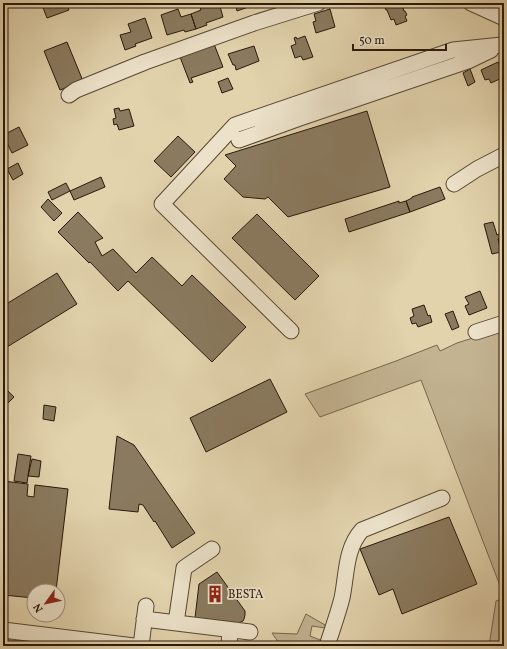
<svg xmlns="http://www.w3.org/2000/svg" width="507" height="649" viewBox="0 0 507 649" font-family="Vollkorn,serif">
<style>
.green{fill:#c3b391;stroke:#76664e}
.building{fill:#8a7a5f;stroke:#2a190b}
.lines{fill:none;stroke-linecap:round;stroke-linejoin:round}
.minor-casing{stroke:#584834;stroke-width:17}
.minor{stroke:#ece2ca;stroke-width:15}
.labels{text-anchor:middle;stroke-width:3.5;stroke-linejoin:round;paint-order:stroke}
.poi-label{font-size:12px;fill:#2a190b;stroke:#ece2ca;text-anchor:start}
</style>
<rect width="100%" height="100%" fill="#e2d3ad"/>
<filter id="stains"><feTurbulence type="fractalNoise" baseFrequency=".005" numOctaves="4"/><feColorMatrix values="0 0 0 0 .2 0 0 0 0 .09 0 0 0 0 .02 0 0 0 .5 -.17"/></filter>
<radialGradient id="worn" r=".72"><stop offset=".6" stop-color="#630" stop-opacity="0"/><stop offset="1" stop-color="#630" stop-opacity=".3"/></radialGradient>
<path class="green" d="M504,328V596L421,380L320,417L305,394L396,361L437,345L440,351L457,343Z
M504,598V646H489L496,601Z
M306,614L325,625V628L312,626L310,636L323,641L321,646L305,645L281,646L272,633L297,634Z
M3,639L65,646H3Z"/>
<path class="building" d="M47,3H66L69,10L47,18L42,5Z
M199,3H219L223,17L206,23L207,25L196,29L191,14L201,10Z
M235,3H266V4L255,7L254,5L237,11Z
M389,3H401L404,11H405L407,15L405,16L407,21L396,25L394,19L391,20L387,10H386L384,5Z
M178,9L181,17L191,14L196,29L185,32L184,30L167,35L161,15Z
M330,9L335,27L316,33L313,22L316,21L314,14Z
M145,18L152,38L135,44L136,46L125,50L120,35L131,32L128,24Z
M305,36L313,57L303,60L301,56L295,58L291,46L296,44L294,38L296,37L297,39Z
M67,42L83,81L60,90L44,51Z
M214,44L223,67L191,78L193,82L190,83L180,57Z
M254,46L259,61L236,70L235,65H233L228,54Z
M498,62L504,75V77L491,83L489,79L485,80L481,70Z
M470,69L475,82L468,86L463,73Z
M228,78L233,89L222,93L218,82Z
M119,108L120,111L129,109L134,126L119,130L117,124L114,125L113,119L116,118L114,109Z
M367,111L390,187L288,217L268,197L265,199L243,197L224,179L236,166L225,155Z
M19,127L28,145L12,153L3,135Z
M178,136L195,152L171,177L154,161Z
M18,163L23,174L13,180L7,169Z
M101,177L105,187L74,200L70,191Z
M66,183L70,191L52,200L48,192Z
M440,187L445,199L410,212L406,201L412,198V197Z
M48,199L62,213L54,221L41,207Z
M399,201V203L406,201L410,212L349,232L345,219Z
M78,212L103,238L95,242L102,256L113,249L136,273L152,257L182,286L192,275L246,327L212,362L128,281L118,291L90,262L89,263L58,232Z
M257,214L319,276L295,300L232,238Z
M493,222L497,235L499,234L500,238L498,239L501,252L492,254L484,224Z
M57,273L77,304L7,347L3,342V306Z
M480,291L487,308L469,315L465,306L469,304L465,297Z
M424,305L428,316L430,315L432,322L418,327L416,323L412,324L410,318L414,316L412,309Z
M453,311L459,327L452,330L445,314Z
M270,379L287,412L206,452L190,418Z
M3,386L14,397L3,408Z
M44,405L56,407L54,421L43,419Z
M117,436L134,445L195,533L172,548L155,521L154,522L143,505L139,504L138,512L109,509Z
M18,454L31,456L27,483L14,481Z
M32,459L41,461L39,477L28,476Z
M3,481L28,484L27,496L34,497L35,485L68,489L56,591H34V598L3,595Z
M449,517L477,584L402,614L393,589L379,595L360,549Z
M217,572L245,611V615L244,619L243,621L239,623L195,618L199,584Z"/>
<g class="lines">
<g class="minor-casing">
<path id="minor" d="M471,3L504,18
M69,95L76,90L145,62L254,23L318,3
M239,140L300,118L468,61L491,50
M454,184L477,169L504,155
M291,331L162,204L235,125L453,50L502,45
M476,332L504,323
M144,619L250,632
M176,623L184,568L212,549
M3,630L134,646
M141,646L146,606
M229,646L230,630
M327,646C332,630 338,614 342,598C347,574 345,549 362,530L442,498"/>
</g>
<use href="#minor" class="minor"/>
</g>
<defs>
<g id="building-bare" transform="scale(1.38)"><path d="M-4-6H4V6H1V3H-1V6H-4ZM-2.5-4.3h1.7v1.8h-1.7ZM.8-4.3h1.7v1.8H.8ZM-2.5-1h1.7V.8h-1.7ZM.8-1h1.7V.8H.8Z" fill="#8f2418" stroke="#ece2ca" stroke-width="2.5" paint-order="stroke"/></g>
</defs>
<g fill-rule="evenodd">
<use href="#building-bare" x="215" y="594"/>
</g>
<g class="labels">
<g class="poi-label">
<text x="228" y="598">BESTA</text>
</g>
</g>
<rect width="507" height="649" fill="none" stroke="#e2d3ad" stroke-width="16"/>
<rect x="4" y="4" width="499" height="641" fill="none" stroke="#2a190b" stroke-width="2"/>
<rect x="8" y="8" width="491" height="633" fill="none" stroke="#2a190b"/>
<g transform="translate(46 603) rotate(237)"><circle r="19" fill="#ece2ca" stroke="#9e927e"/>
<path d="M0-3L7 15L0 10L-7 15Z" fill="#8f2418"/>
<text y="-6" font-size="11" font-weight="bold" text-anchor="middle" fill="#2a190b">N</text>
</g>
<path d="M353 44v6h93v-6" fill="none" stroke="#2a190b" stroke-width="2"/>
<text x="359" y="44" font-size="12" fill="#2a190b" stroke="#ece2ca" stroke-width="3" paint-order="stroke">50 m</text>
<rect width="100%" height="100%" filter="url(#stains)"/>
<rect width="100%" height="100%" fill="url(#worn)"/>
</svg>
